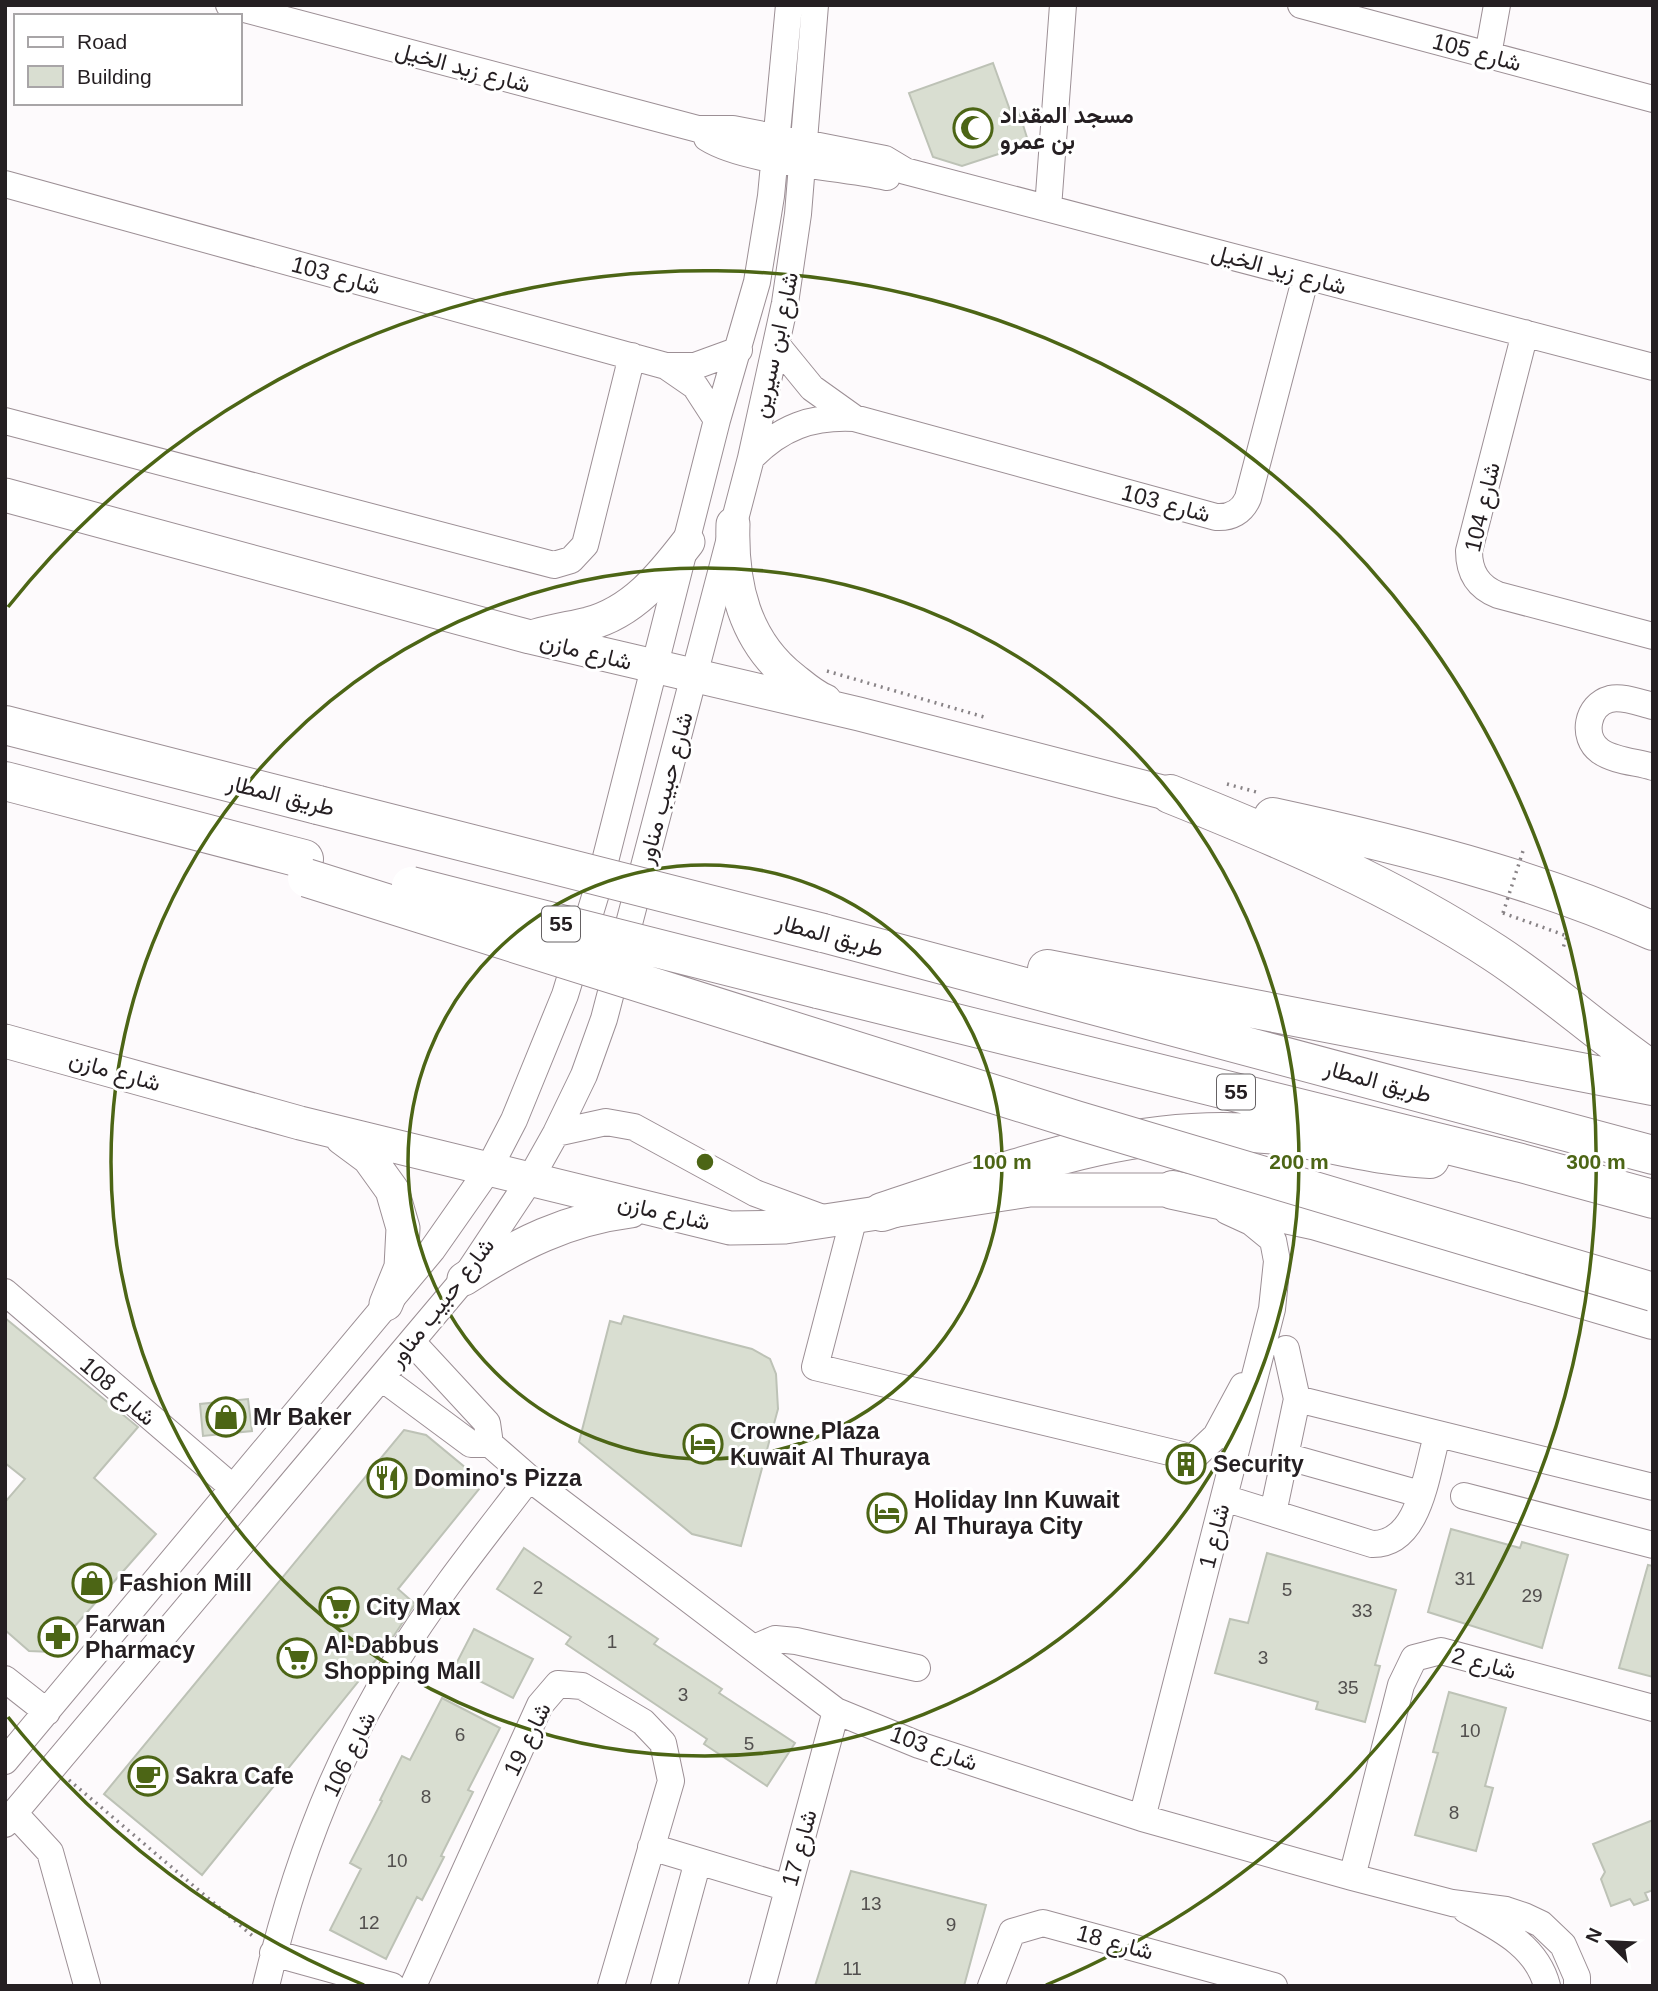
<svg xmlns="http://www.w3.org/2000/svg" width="1658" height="1991" viewBox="0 0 1658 1991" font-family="Helvetica,Vazirmatn,sans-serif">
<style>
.building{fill:#d9ded1;stroke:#bdc2b6;stroke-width:2}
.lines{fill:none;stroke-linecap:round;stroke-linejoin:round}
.minor-casing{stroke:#9c8f95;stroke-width:28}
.major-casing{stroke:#9c8f95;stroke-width:35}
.highway-casing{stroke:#9c8f95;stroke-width:40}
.path{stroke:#888386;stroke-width:3.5;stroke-dasharray:2 5;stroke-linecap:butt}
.minor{stroke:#fff;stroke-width:26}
.major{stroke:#fff;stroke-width:33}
.highway{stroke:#fff;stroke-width:38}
.highway-bridge-casing{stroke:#9c8f95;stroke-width:40;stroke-linecap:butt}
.path-bridge{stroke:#888386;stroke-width:3.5;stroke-dasharray:2 5;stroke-linecap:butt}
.highway-bridge{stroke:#fff;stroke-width:38}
.ring{fill:none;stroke:#4c6515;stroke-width:3.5}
.labels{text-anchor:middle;stroke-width:6;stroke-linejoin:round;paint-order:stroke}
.number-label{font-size:19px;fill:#524f4e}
.shield{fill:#fff;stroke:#666264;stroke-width:2}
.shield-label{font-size:21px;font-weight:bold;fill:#251f22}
.street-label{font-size:23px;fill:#251f22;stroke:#fff}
.poi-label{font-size:23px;font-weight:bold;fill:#251f22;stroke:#fff;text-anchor:start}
.centre{fill:#4c6515;stroke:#fff;stroke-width:3.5}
.ring-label{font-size:21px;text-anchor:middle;font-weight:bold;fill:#4c6515;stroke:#fff;stroke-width:6;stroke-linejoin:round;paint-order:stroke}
</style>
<rect width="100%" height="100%" fill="#fdfafc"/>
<path class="building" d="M993,63L1011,113L1018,109L1029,144L962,166L933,157L909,93Z
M624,1316L752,1349L770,1359L776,1374L778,1409L741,1546L692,1534L579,1442L610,1321L621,1324Z
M5,1318L138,1427L94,1478L156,1534L52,1652L29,1651L5,1630V1502L25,1479L5,1463Z
M248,1399L252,1431L203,1436L200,1404Z
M404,1430L426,1435L484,1483L398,1589L415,1604L387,1646L202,1875L104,1794Z
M1451,1529L1520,1548L1522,1542L1568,1555L1542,1648L1428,1612Z
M524,1548L658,1639L654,1644L722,1689L719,1693L795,1743L767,1786L704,1744L707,1739L566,1644L571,1637L497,1589Z
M1267,1553L1396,1590L1375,1665L1380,1666L1365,1722L1316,1709L1318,1702L1215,1673L1230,1619L1248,1623Z
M1648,1565L1653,1566V1677L1619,1668Z
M474,1629L533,1659L513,1698L454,1668Z
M1449,1692L1506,1708L1485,1786L1493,1788L1476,1851L1415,1835L1438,1753L1433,1752Z
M442,1698L500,1728L468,1790L473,1792L441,1856L444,1857L422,1900L417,1897L386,1959L330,1930L361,1869L350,1863L382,1801L380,1800L402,1756L410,1760Z
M1653,1820V1890L1645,1893L1648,1900L1634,1905L1630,1899L1611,1906L1601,1879L1605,1872L1593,1844Z
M851,1871L986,1905L964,1986H815Z"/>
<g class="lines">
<g class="minor-casing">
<path id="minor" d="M229,5L698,129H733L885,159L905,171L1653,367
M1301,5L1653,99
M1488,55L1497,5
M707,138C747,163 839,166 887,177
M5,184L666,366H695L739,350
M1048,208L1063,5
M1525,333L1469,551C1469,572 1478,587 1498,595L1653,636
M776,344L812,388L854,418
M666,366L695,386L717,420
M5,421L554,565L571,560L585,545L632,356
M751,458C781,427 812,416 854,418L1216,517C1231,518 1242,512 1248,498L1306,276
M1653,706C1640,703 1623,696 1610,699C1587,705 1581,737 1600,751C1614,761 1637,762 1653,767
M556,1133L606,1122L634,1127L755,1193L828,1220
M854,1217L815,1367L1182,1455
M5,1292L232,1487
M412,1342L487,1423L490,1444
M1286,1349L1297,1399
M382,1378L471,1444H490L529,1478L836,1711L919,1745L1142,1818L1352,1877L1452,1903L1506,1910L1524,1916L1541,1924L1563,1945L1577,1977V1986
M1197,1454L1216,1436L1243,1386
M1285,1456L1420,1494
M1464,1496L1653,1545
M1224,1498L1372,1544C1420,1545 1426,1473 1437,1436
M1273,1513L1297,1399L1653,1487
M754,1648L775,1639L796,1641L917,1668
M5,1679L47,1712
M5,1761L432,1250L488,1170L514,1120L565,995L601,877L717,420L757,282L771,196L789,5
M15,1814L50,1852L87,1985
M1142,1818L1272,1309L1277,1261L1273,1240L1251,1222L1227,1211
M5,1824L464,1279L529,1181L556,1133L584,1075L604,1019L751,458L785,303L798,214L815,5
M651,1847L788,1888
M1352,1877L1401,1685L1414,1658L1441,1651L1653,1708
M1466,1910C1499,1928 1537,1946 1547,1986
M273,1953L392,1986
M266,1986C293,1872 335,1757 398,1658C437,1595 484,1537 529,1478
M413,1986L540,1705L558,1684L582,1686L643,1722L663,1743L671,1781L611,1986
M664,1986L698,1861
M762,1986L836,1711
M991,1986L1012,1932L1043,1923L1274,1986"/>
</g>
<g class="major-casing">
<path id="major" d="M5,495L530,637L859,714L1170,794
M733,524C731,584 744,641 793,679C803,687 813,696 825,701
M535,636C553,631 571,628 588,624C633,612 661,577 688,542
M5,1041L300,1123L730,1228L785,1227L1030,1190H1173
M342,1138L369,1158L392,1190L403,1228L401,1267L386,1304
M464,1279C517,1244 568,1219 631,1211"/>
</g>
<g class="highway-casing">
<path id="highway" d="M5,725L318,805
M5,781L304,859
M1170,794C1282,839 1393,886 1495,953C1550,989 1599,1034 1653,1071
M1273,817C1402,845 1532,877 1653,931
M823,933L1653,1155
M1047,969L1653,1086
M818,989L1521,1163L1653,1199
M1173,1190L1317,1221L1653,1320
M882,1212C1009,1171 1130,1121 1266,1134C1322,1139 1374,1157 1430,1159"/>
</g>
<path class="path" d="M827,671L984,717
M1227,784L1260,793
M1503,913L1567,936L1562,951
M69,1780L255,1938"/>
<use href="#minor" class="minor"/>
<use href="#major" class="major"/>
<use href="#highway" class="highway"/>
<g class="highway-bridge-casing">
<path id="highway-bridge" d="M318,805L823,933
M307,878L1076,1120L1653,1292
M411,886L818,989"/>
</g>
<path class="path-bridge" d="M1503,913L1523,851"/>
<use href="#highway-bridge" class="highway-bridge"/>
</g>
<g class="ring">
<circle cx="705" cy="1162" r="297"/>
<circle cx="705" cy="1162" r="594"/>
<path d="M364 1985A891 891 0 0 1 8 1717M8 607A891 891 0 1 1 1046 1985"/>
</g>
<defs>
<g id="mosque-ring" transform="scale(2.0125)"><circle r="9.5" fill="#fff" stroke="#4c6515" stroke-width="1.5"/><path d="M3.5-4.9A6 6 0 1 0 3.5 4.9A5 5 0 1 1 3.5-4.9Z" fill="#4c6515"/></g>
<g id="shop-ring" transform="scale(2.0125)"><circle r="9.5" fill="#fff" stroke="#4c6515" stroke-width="1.5"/><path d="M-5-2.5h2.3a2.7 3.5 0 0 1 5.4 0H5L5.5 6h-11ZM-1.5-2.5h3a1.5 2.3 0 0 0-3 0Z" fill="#4c6515"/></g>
<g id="hotel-ring" transform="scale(2.0125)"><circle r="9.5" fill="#fff" stroke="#4c6515" stroke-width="1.5"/><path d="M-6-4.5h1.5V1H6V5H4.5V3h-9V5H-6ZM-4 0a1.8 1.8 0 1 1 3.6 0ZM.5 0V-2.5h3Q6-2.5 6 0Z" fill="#4c6515"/></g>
<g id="building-ring" transform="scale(2.0125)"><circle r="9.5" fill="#fff" stroke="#4c6515" stroke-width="1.5"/><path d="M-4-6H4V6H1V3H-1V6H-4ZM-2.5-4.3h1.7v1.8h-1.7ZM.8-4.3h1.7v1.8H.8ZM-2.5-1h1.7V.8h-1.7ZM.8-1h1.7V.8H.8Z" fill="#4c6515"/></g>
<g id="restaurant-ring" transform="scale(2.0125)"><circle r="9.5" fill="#fff" stroke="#4c6515" stroke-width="1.5"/><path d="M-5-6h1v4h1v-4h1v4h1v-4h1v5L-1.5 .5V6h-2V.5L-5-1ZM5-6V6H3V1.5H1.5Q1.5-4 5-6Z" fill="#4c6515"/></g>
<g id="supermarket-ring" transform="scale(2.0125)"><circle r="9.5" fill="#fff" stroke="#4c6515" stroke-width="1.5"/><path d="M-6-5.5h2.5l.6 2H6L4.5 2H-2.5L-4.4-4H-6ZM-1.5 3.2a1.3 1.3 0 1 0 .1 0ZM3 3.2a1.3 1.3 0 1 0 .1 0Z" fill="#4c6515"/></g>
<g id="pharmacy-ring" transform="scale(2.0125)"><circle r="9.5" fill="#fff" stroke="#4c6515" stroke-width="1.5"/><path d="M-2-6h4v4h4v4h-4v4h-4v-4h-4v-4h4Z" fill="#4c6515"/></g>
<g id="cafe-ring" transform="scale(2.0125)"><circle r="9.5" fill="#fff" stroke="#4c6515" stroke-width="1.5"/><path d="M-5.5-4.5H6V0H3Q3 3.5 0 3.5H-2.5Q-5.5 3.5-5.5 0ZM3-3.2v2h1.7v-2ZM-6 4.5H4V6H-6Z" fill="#4c6515"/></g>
</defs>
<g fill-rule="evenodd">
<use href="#mosque-ring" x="973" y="128"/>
<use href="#shop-ring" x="226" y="1417"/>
<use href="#hotel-ring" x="703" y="1444"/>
<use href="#building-ring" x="1186" y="1464"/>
<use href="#restaurant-ring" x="387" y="1478"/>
<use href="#hotel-ring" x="887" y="1513"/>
<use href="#shop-ring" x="92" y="1583"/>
<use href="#supermarket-ring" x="339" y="1607"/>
<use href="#pharmacy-ring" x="58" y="1637"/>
<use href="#supermarket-ring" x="297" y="1658"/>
<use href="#cafe-ring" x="148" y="1776"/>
</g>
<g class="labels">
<g class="number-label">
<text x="1465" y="1585">31</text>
<text x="538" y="1594">2</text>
<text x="1287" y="1596">5</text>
<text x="1532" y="1602">29</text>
<text x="1362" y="1617">33</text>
<text x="612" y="1648">1</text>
<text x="1263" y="1664">3</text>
<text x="1348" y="1694">35</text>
<text x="683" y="1701">3</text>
<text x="1470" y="1737">10</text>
<text x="460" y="1741">6</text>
<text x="749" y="1750">5</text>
<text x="426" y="1803">8</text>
<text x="1454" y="1819">8</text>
<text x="397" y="1867">10</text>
<text x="871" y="1910">13</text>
<text x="369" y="1929">12</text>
<text x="951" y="1931">9</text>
<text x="852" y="1975">11</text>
</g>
<g class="shield">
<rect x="542" y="906.5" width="38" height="35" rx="5"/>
<rect x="1217" y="1074.5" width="38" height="35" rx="5"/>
</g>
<g class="shield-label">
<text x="561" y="931">55</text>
<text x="1236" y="1099">55</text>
</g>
<g class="street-label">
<text transform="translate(1477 52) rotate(15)" y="8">شارع 105</text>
<text transform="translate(463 67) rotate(15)" y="8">شارع زيد الخيل</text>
<text transform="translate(1279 269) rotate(15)" y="8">شارع زيد الخيل</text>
<text transform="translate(336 275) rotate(15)" y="8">شارع 103</text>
<text transform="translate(775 345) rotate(-78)" y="8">شارع ابن سيرين</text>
<text transform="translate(1166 503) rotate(15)" y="8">شارع 103</text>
<text transform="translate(1482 507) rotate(-77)" y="8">شارع 104</text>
<text transform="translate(586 651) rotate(14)" y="8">شارع مازن</text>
<text transform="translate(665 788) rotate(-75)" y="8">شارع حبيب مناور</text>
<text transform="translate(281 795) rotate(14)" y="8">طريق المطار</text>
<text transform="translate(830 935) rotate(15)" y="8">طريق المطار</text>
<text transform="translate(115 1071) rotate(16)" y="8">شارع مازن</text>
<text transform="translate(1378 1081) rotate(15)" y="8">طريق المطار</text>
<text transform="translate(664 1212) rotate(13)" y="8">شارع مازن</text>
<text transform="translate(441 1302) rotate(-52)" y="8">شارع حبيب مناور</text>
<text transform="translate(118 1391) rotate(41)" y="8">شارع 108</text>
<text transform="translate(1214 1536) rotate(-76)" y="8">شارع 1</text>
<text transform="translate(1484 1663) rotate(15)" y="8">شارع 2</text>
<text transform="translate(527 1739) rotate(-64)" y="8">شارع 19</text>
<text transform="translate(934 1748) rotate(20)" y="8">شارع 103</text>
<text transform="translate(349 1754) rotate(-64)" y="8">شارع 106</text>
<text transform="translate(799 1848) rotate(-75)" y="8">شارع 17</text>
<text transform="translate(1115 1942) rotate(15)" y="8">شارع 18</text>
</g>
<g class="poi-label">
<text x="1000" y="123">مسجد المقداد<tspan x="1000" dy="26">بن عمرو</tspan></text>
<text x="253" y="1425">Mr Baker</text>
<text x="730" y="1439">Crowne Plaza<tspan x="730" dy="26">Kuwait Al Thuraya</tspan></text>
<text x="1213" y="1472">Security</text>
<text x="414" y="1486">Domino's Pizza</text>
<text x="914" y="1508">Holiday Inn Kuwait<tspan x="914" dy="26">Al Thuraya City</tspan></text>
<text x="119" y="1591">Fashion Mill</text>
<text x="366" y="1615">City Max</text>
<text x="85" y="1632">Farwan<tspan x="85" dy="26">Pharmacy</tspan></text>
<text x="324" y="1653">Al-Dabbus<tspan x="324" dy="26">Shopping Mall</tspan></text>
<text x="175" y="1784">Sakra Cafe</text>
</g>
</g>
<circle cx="705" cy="1162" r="10" class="centre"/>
<g class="ring-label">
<text x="1002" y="1169">100 m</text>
<text x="1299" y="1169">200 m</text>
<text x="1596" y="1169">300 m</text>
</g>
<rect width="1658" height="1991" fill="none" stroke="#251f22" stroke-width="14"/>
<rect x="14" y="14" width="228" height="91" fill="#ffffff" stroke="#a8a5a7" stroke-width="2"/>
<rect x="28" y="37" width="35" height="10" fill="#ffffff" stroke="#a8a5a7" stroke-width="2"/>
<text x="77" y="49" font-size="21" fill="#251f22">Road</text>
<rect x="28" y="66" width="35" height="21" fill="#d9ded1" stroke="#a8a5a7" stroke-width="2"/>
<text x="77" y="84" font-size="21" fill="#251f22">Building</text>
<g transform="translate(1609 1942) rotate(294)" stroke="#ffffff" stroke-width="5" paint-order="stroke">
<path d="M0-5L12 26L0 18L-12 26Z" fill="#251f22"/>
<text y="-10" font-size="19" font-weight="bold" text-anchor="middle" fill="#251f22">N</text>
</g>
</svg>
